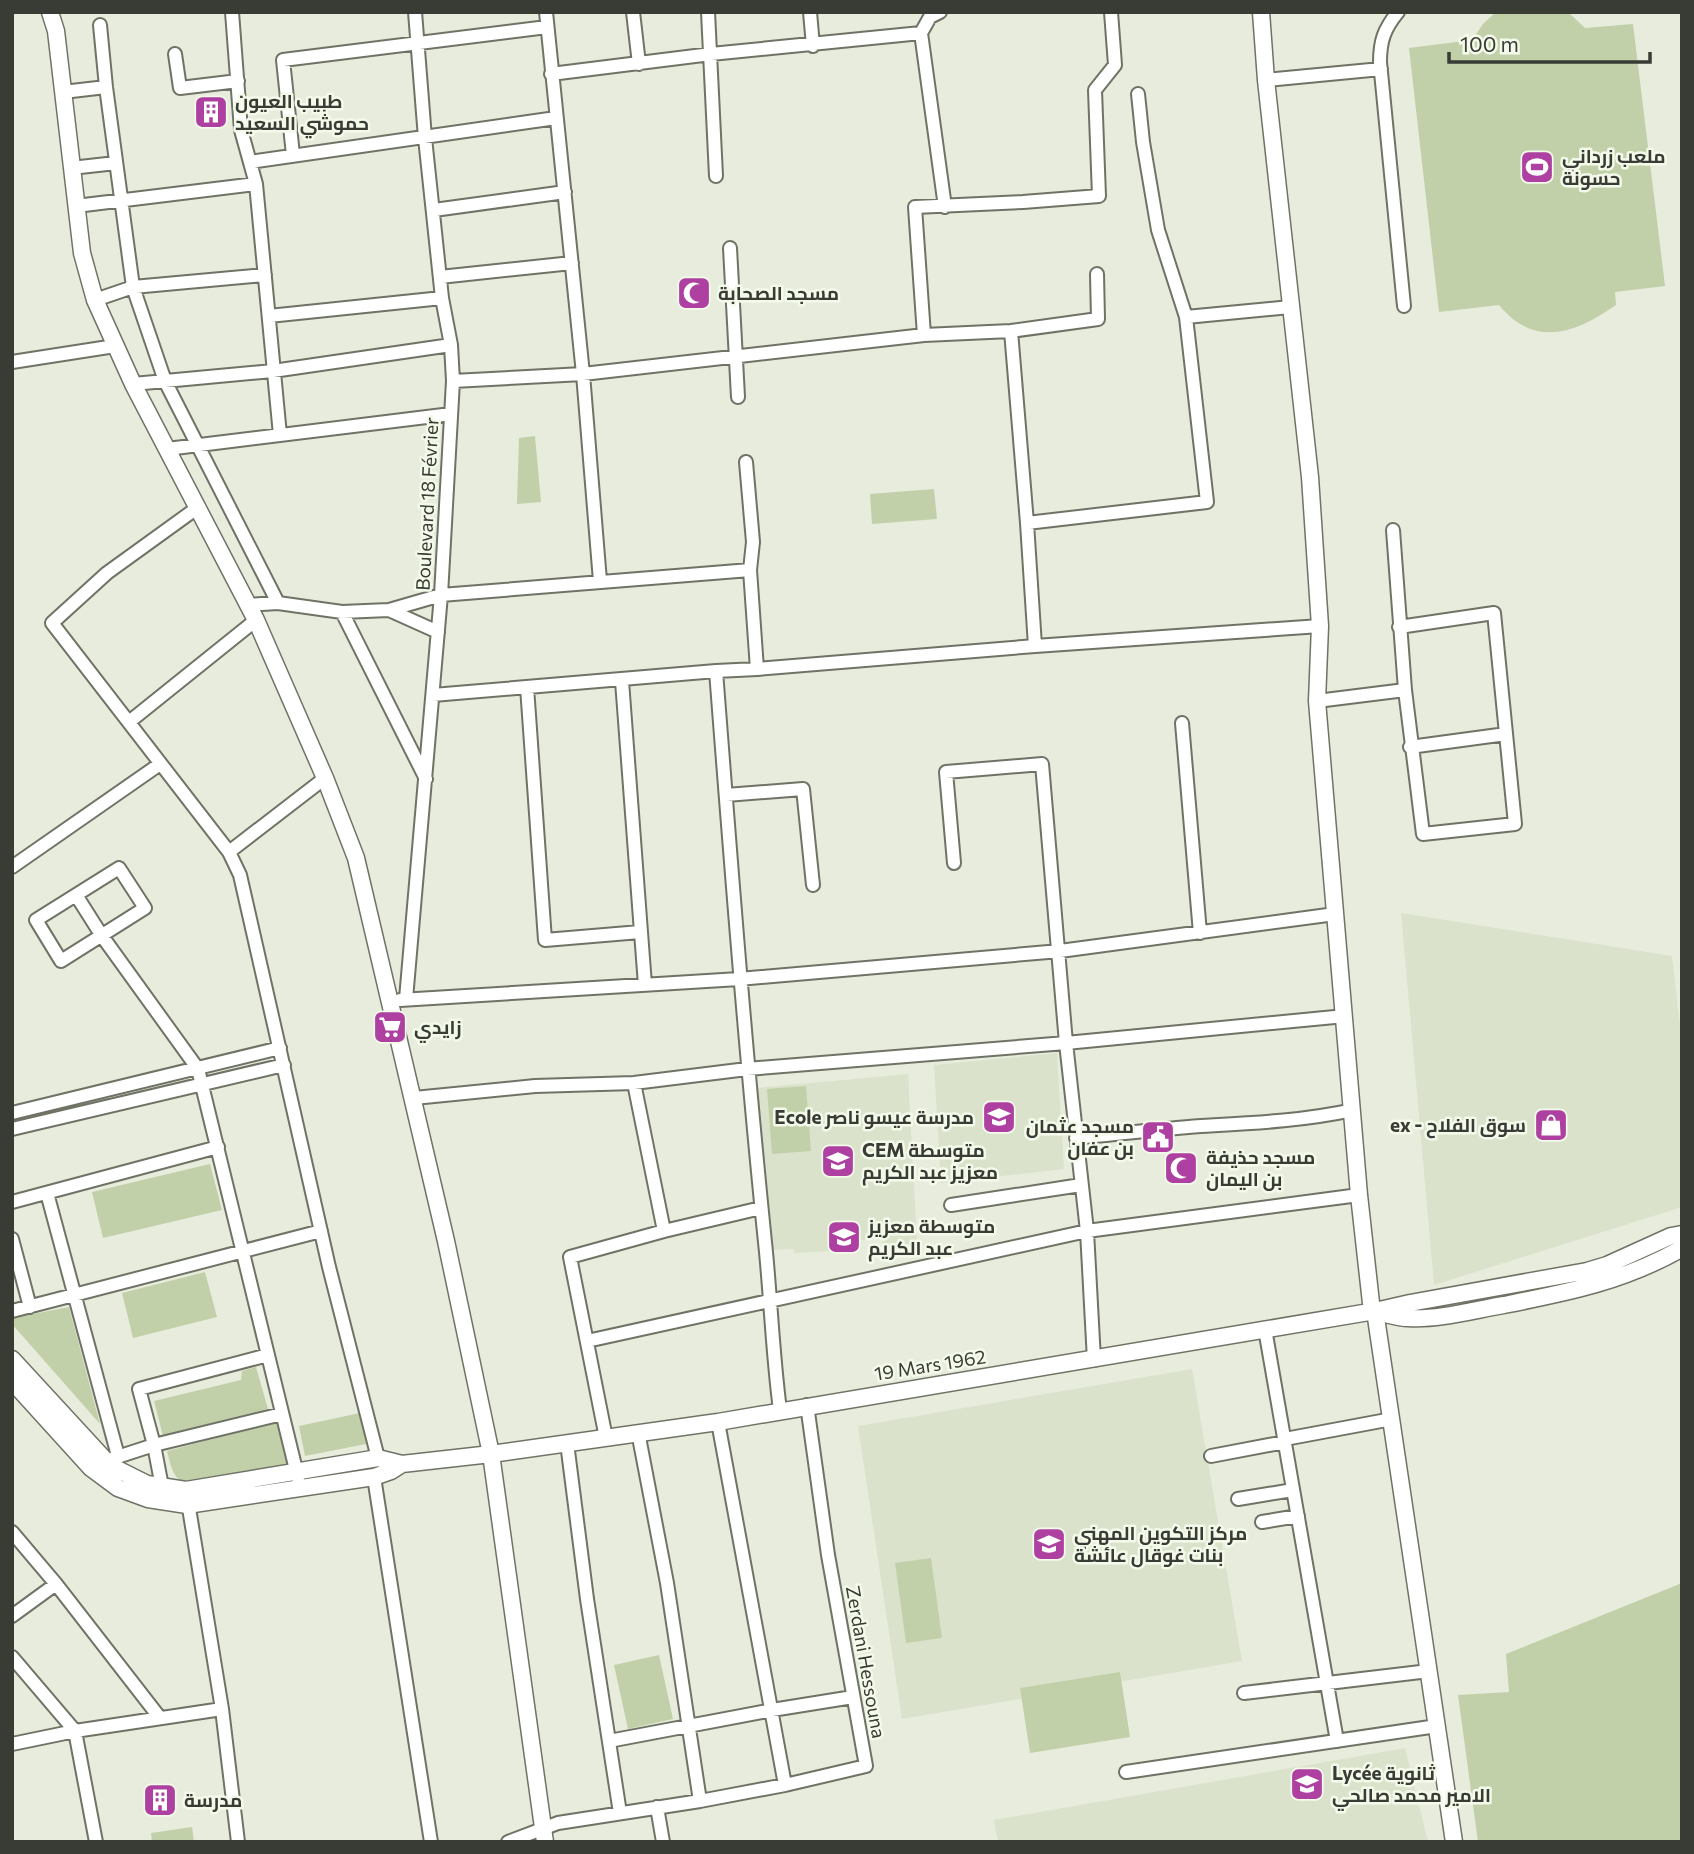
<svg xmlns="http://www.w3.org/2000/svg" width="1694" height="1854" viewBox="0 0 1694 1854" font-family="Commissioner,Cairo,sans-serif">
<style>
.built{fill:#dbe2cc}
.green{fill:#c2d0a9}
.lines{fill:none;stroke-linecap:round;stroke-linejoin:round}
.street-casing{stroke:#6f7366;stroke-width:16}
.secondary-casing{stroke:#6f7366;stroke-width:19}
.street{stroke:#fff;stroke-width:12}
.secondary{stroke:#fff;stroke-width:16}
.labels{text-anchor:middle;stroke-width:5;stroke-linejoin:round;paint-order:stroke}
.poi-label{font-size:19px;font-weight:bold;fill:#393b35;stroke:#f4faea;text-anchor:start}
.street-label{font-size:19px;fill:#393b35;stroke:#f4faea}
</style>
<rect width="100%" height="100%" fill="#e7ecdd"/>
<path class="built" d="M1401,913L1672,956L1682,1043V1207L1434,1285Z
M1057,1053L1064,1169L941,1183L934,1065Z
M908,1074L917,1243L897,1245V1250H883L882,1239L859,1240L858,1251L854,1253L849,1250L794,1253V1249L772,1250L756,1088Z
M1192,1369L1242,1661L902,1719L858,1426Z
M1405,1748L1428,1842H998L994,1820Z"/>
<path class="green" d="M1496,12H1568L1585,28L1633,24L1665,286L1615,292L1616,305C1576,333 1535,349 1499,305L1439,312L1409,48L1472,40L1483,24Z
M535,436L541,502L517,504L519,438Z
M934,489L937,519L872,524L870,494Z
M806,1086L811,1151L772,1154L767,1089Z
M210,1164L222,1210L103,1238L92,1192Z
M205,1272L217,1317L133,1338L122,1293Z
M69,1307L100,1424L12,1324V1318Z
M256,1367L268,1409L265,1413L164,1440L154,1401L241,1380L242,1371Z
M360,1413L366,1444L305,1456L299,1426Z
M283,1420L294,1468L188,1484C172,1479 171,1466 167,1451Z
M931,1558L942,1638L906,1643L895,1563Z
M1682,1583V1842H1478L1458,1695L1509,1692L1506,1654Z
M659,1655L673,1719L628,1729L614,1665Z
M1120,1672L1130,1737L1030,1753L1020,1688Z
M192,1827L194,1842H152L151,1833Z"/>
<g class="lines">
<g class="street-casing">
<path id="street" d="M232,12L241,130L256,184L280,435
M546,12L583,374L600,581
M633,12L639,64
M708,12L716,176
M810,12L813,46
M1398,12C1384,29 1380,41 1380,62L1404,306
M100,25L106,87L133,287L165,381L278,603
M921,33L945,207
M175,54L180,88L238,81
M551,74L711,54L921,33L930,17L940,12
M1266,80L1381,69
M63,92L106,87
M293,155L283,60L547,27
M250,162L556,118
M71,168L116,163
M76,206L256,184
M434,210L565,192
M730,248L738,397
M440,277L572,263
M95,300L133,287L265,275
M269,316L442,298
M1186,317L1290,307
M924,335L915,207L1023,202L1099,196L1095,90L1115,65L1111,12
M12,362L115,346
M453,381L583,374L924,335L1011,331L1098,319L1097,274
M133,384L273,371L451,345
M167,449L451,414
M746,462L753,542L750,570
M197,508L107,573L52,623L229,852L240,875L329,1267L378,1458
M1027,523L1207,502L1186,317L1158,230L1143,142L1138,94
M248,605L278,603L342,612L389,610L438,632
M389,610L441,595L750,570L757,669L716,671
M342,612L426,779
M1399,627L1494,613L1515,824L1423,834L1405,690
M1035,646L1320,626
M757,669L1035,646L1027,523L1011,331
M622,681L645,985
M527,687L545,940L640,932
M433,695L716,671C731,865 746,1058 766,1252C771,1305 773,1357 780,1410
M1317,701L1405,690L1393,530
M129,722L256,620
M1182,723L1200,933
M1410,747L1506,734
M726,795L803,789L813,885
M229,852L325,778
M954,863L946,772L1042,764L1066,1043L1345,1016
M12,867L160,764
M119,868L145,908L61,961L36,920Z
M76,895L102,936L198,1069L298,1478
M406,999L441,595L453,381L451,345L442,298L425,138L415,12
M400,1000L739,979L1060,951L1335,914
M634,1083L664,1231
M414,1098L535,1086L634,1083L747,1069L1066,1043L1087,1231L1094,1360
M12,1113L280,1048
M12,1129L284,1065
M1076,1138C1118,1134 1160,1129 1201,1126C1253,1123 1302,1121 1353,1110
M47,1193L118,1456
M12,1202L218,1147
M951,1205L1081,1185
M12,1239L30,1307
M12,1311L321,1231
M1265,1329L1337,1741
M587,1341L1087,1231L1359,1195
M718,1422L785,1785
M638,1432L667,1583L700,1801
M606,1438L570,1257L664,1231L761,1208
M1285,1439L1392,1419
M567,1443L587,1599L620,1813
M1211,1456L1285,1442
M111,1459L154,1445L139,1389L268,1355
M374,1477L431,1842
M163,1492L154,1445L282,1414
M187,1496L222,1709L238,1842
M1238,1499L1293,1490
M1262,1522L1298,1516
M12,1532L56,1584
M12,1616L56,1584L160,1718
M12,1657L75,1731L222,1709
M1244,1693L1429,1671
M609,1741L772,1710L853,1697
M12,1744L75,1731L96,1842
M1126,1772L1437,1726
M657,1807L663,1842
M508,1842L558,1823L700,1801L785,1785L866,1766L828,1555L807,1405"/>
</g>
<g class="secondary-casing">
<path id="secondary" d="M50,12L56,31L82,253L95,300L133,384L256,620L325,778L356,858L446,1241L491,1454L545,1842
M1261,12L1266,80L1310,477L1320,626L1317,701L1359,1195L1372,1312
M1375,1311L1454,1842
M1381,1313C1390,1315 1399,1318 1408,1318C1439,1320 1474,1310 1504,1305C1569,1292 1621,1282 1679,1250L1682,1246
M12,1359L106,1461L119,1470L147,1484L186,1490L378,1458L402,1464L491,1454L718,1422L1375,1311L1410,1303L1587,1271L1607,1265L1671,1236L1682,1234
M12,1381L91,1468L118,1488L148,1499L187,1505L374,1477L391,1471L402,1464"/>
</g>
<use href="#street" class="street"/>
<use href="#secondary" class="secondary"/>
</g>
<defs>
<g id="building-square" transform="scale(1.75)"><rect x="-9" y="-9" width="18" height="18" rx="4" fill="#ad40a0" stroke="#f4faea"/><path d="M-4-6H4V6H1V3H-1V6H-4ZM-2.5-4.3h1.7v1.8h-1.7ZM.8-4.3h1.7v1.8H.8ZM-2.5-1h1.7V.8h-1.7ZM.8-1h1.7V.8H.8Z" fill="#fff"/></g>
<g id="stadium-square" transform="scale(1.75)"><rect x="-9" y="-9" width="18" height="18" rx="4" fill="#ad40a0" stroke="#f4faea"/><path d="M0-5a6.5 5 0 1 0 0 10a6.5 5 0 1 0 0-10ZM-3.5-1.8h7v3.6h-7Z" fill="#fff"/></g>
<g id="mosque-square" transform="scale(1.75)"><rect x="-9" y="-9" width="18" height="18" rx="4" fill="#ad40a0" stroke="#f4faea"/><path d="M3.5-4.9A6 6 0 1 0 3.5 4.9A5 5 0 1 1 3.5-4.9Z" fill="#fff"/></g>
<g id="supermarket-square" transform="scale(1.75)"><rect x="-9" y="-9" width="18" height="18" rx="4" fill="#ad40a0" stroke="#f4faea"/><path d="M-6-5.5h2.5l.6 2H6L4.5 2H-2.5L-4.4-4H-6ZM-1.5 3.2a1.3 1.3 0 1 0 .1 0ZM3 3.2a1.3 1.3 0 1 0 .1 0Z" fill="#fff"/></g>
<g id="school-square" transform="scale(1.75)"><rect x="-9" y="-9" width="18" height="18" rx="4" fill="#ad40a0" stroke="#f4faea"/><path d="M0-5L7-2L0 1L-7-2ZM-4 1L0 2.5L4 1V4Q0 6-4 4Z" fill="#fff"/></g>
<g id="shop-square" transform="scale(1.75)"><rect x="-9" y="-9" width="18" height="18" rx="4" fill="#ad40a0" stroke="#f4faea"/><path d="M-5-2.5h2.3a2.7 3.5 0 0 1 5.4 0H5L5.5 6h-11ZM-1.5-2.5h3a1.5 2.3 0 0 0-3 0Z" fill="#fff"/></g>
<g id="civic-square" transform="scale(1.75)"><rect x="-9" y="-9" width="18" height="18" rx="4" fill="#ad40a0" stroke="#f4faea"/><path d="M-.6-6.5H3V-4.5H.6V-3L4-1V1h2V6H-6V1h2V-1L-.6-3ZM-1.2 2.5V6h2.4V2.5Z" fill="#fff"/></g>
<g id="university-square" transform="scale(1.75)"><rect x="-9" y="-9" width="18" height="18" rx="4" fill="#ad40a0" stroke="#f4faea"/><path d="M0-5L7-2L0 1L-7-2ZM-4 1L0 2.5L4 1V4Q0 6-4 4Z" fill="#fff"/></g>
</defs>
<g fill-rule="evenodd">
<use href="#building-square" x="211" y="112"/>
<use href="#stadium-square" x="1537" y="167"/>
<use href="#mosque-square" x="694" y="293"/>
<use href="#supermarket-square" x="390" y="1027"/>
<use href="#school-square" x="999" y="1117"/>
<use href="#shop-square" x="1551" y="1125"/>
<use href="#civic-square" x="1158" y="1137"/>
<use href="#school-square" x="838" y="1161"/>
<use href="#mosque-square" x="1181" y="1168"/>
<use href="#school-square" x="844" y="1237"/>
<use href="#university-square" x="1049" y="1544"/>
<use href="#school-square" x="1307" y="1784"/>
<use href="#building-square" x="160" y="1800"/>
</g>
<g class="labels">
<g class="poi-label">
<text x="235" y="108">طبيب العيون<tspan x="235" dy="22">حموشي السعيد</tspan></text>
<text x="1562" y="163">ملعب زرداني<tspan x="1562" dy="22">حسونة</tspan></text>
<text x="718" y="300">مسجد الصحابة</text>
<text x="414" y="1034">زايدي</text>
<text x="974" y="1124" text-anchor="end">Ecole مدرسة عيسو ناصر</text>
<text x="1526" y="1132" text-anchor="end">ex - سوق الفلاح</text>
<text x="1134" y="1133" text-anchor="end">مسجد عثمان<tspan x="1134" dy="22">بن عفان</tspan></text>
<text x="862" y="1157">CEM متوسطة<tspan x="862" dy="22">معزيز عبد الكريم</tspan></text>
<text x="1206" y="1164">مسجد حذيفة<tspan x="1206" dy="22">بن اليمان</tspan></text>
<text x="868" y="1233">متوسطة معزيز<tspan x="868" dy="22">عبد الكريم</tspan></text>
<text x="1074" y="1540">مركز التكوين المهني<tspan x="1074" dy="22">بنات غوقال عائشة</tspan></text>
<text x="1332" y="1780">Lycée ثانوية<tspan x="1332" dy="22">الامير محمد صالحي</tspan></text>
<text x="184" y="1807">مدرسة</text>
</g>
<g class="street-label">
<text transform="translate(427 504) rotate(-87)" y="7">Boulevard 18 Février</text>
<text transform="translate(930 1365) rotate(-9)" y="7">19 Mars 1962</text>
<text transform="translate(866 1662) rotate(80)" y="7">Zerdani Hessouna</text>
</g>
</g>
<rect width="1694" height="1854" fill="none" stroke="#393b35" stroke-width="28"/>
<path d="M1449 52v10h201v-10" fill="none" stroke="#393b35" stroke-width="3.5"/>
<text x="1460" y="52" font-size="21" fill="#393b35" stroke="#f4faea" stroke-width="5" paint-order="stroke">100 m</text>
</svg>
